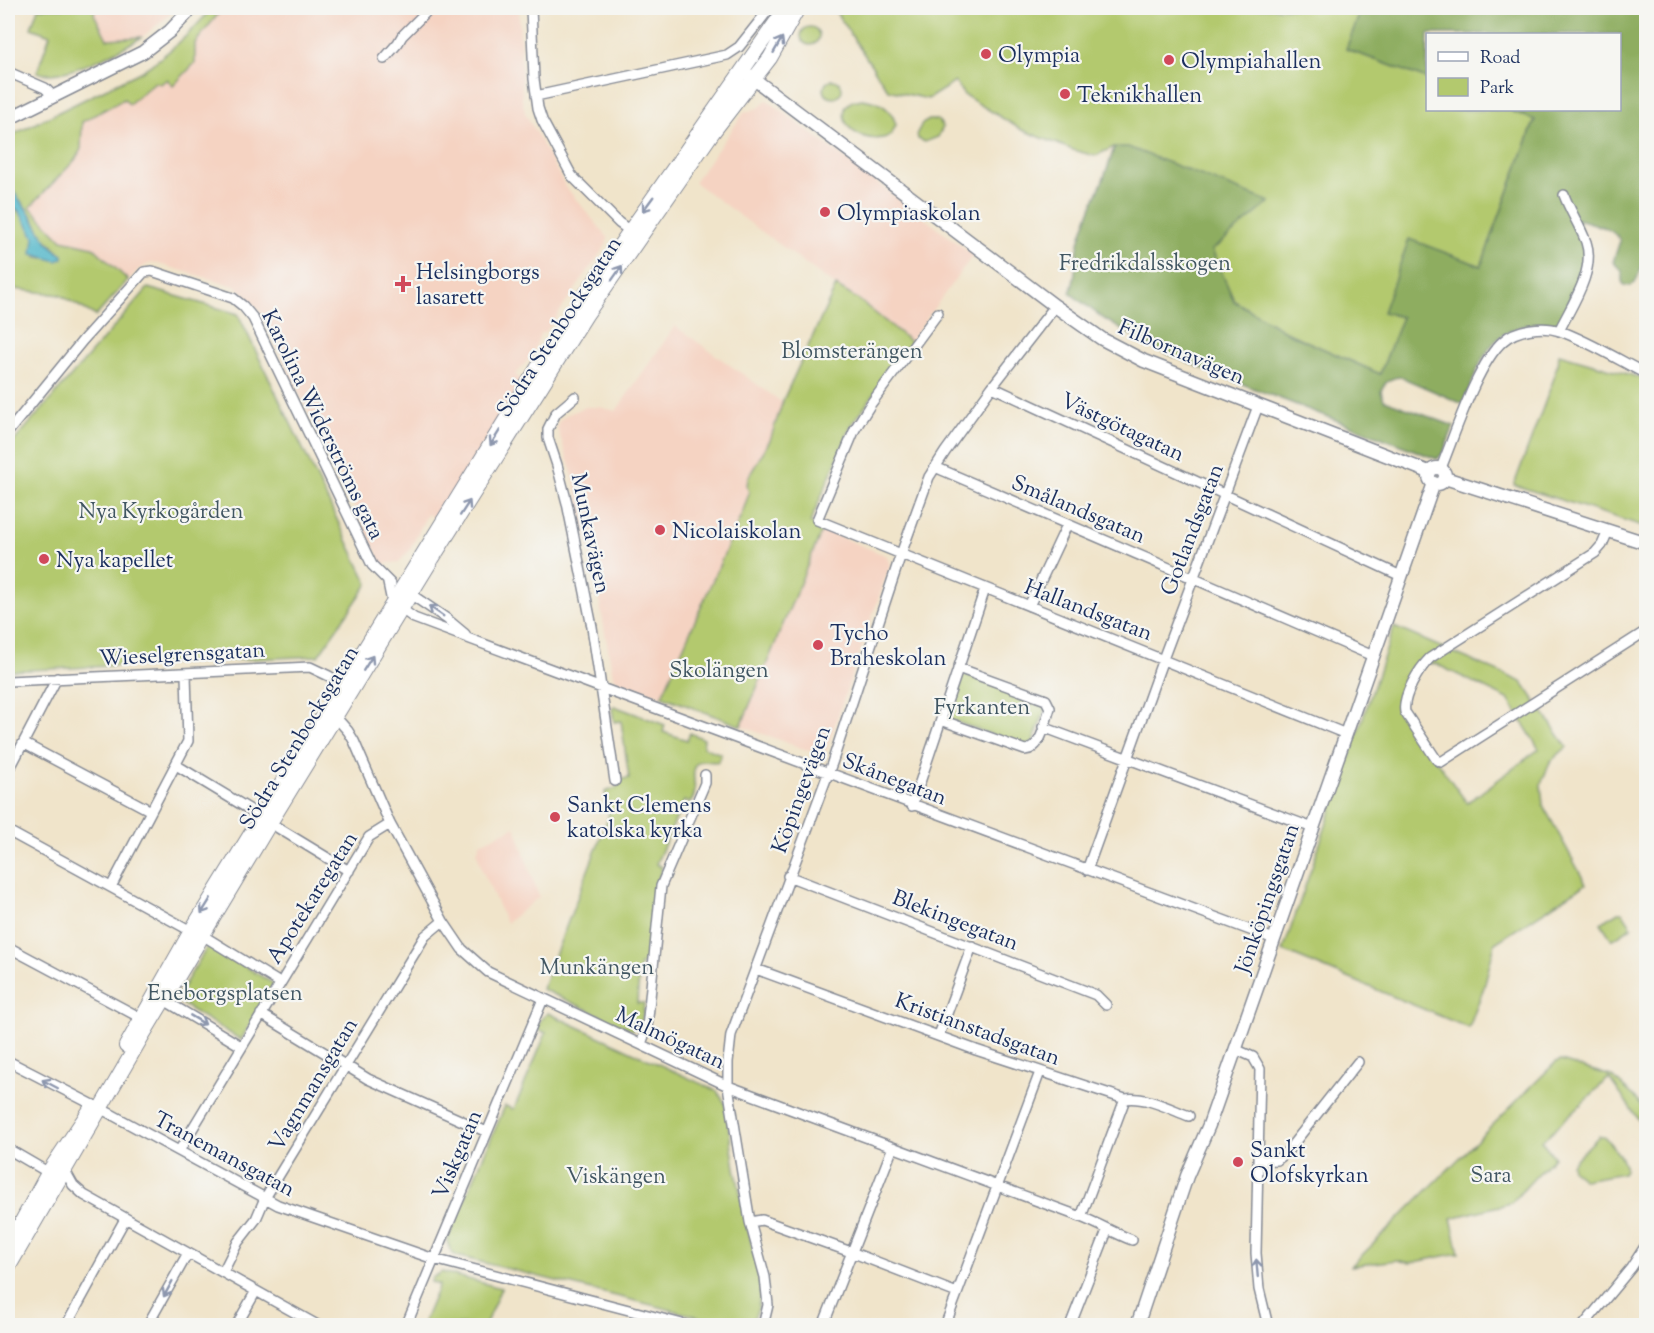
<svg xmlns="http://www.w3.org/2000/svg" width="1654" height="1333" viewBox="0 0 1654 1333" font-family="'Sorts Mill Goudy',serif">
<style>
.built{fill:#f5d3c2}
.green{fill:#b3c96e;stroke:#677c66;stroke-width:1.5;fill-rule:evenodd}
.forest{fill:#8ead61;stroke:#546e60;stroke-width:1.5}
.water{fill:#49b4c7;stroke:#327292;stroke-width:1.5}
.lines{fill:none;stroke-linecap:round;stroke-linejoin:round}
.minor-casing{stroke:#868a94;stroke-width:12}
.tertiary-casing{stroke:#868a94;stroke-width:15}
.secondary-casing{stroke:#868a94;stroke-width:16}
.minor{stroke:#fff;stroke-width:9}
.tertiary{stroke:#fff;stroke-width:12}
.secondary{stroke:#fff;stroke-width:14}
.oneway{stroke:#8d97ae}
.poi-dot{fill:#d1495b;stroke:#f6f6f2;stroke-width:2}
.labels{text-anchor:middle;stroke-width:4.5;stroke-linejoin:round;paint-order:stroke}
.poi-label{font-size:22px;fill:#1b2f5e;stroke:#f6f6f2;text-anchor:start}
.park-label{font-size:22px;fill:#415662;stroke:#f6f6f2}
.street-label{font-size:22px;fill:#1b2f5e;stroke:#f6f6f2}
</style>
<rect width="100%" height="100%" fill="#f6f6f2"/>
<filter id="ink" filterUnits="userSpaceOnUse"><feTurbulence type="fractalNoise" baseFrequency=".0167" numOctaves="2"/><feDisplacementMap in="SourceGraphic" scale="12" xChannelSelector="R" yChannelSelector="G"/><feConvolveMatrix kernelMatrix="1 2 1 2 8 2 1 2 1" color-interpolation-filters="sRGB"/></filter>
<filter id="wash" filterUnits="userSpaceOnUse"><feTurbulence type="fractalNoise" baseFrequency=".008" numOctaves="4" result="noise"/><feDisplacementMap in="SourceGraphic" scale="24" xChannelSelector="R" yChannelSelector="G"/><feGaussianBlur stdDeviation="1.35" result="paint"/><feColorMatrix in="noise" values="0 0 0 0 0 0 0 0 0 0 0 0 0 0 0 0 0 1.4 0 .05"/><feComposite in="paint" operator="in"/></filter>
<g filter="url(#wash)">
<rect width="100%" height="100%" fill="#f0e4ca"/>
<path class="built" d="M95,8H175L167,17L142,37L107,39L94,14Z
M223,8H519L522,99L525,113L566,187L608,238L606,245L545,333H541L532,355L515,375L523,381L437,520L427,514L410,550L399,562L382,564L259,310L238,287L152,262L140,268L128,280L93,247L62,240L30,207L75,160L81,149L82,122L125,99L129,104L155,82L166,79L173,86L196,49L195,43Z
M767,100L973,255L910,341L859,300L836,286L694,182L744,113L760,107Z
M675,326L783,403L770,440L747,480L749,493L743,511L662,696L618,681L613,676L590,550L574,479L557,427L559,421L566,415L586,407H599L616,411Z
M822,530L887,556L890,565L826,750L818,754L741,726Z
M515,827L539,897L506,923L482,870L477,853L480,843Z"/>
<path class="green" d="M38,8H95L94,14L107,39L142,37C120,50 62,82 37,72L50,35L31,28Z
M212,8H223L195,43V63L173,86L167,79L161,84L155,82L129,104L124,99L82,122L81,149L75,160L30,207L62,240L93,247L128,280L96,316L60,295L8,288V201C17,211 31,222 34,237C36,246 32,247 36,257L44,258L61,254L43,236L32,216L8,184V137L142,71C170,53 191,33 212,8Z
M833,8H1362L1346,49L1427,79L1428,110H1508L1535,119L1481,266L1409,240L1392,315L1402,317L1380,374L1290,334L1234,301L1212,250L1269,202L1114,147L1095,156L1073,150L1022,130L964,95L955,82L928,99L888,90Z
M801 36a9 9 0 1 1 18 0a9 9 0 1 1-18 0Z
M824 89a9 9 0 1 1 18 0a9 9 0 1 1-18 0Z
M862,99C878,101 892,108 896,125L891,135C872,146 836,131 846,106L852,101Z
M929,120H938L943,127L938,137L925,142L918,139L917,133L922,124Z
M836,286L859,300L911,342L851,426L810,523L822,530L741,726L662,696L743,511L749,493L747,486L748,478L770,440L784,398Z
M148,288L238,314L368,584L318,656L8,671V448Z
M1559,354L1645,379L1646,375V527L1514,485L1554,378Z
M1394,627L1522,682L1567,747L1550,762L1541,784L1543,805L1586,884L1495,943L1484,987L1469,1028L1283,951ZM1419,662L1436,664L1508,699L1539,749L1467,803L1399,709L1411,675Z
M965,674L1042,702L1046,708L1033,742L1026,747L951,720L947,713L959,676Z
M614,706L665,725L663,732L687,740L690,733L704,739L703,747L721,754L718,762L701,761L695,765C690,779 700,792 690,803L684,801L656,864L662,867L653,898L647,964H640L637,1003H644C643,1014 644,1026 632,1030L542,989L609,816L605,792L616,788L622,779L629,778L621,721L614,722L612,709Z
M1618,912H1622L1632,927L1612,940L1601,923Z
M209,944L274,984L241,1040L175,1000Z
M548,1013L717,1091L725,1103L735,1168L761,1287L758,1309L751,1325H731L457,1256L451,1252L447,1241L505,1106L514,1109L546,1033L537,1029L541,1019Z
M1561,1061L1611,1076L1635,1097L1646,1112V1130L1609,1078L1542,1141L1554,1157L1511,1203L1451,1218L1459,1253L1410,1263L1397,1260L1351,1266L1556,1062Z
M1599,1136H1604C1612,1146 1624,1158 1625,1170L1623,1173L1584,1180L1572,1170L1571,1164Z
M442,1272L501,1288L485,1325H422L439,1285L431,1282L432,1278Z"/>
<path class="forest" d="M1362,8H1646V257L1635,283L1630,286L1624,285L1622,281V271L1613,262L1620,241C1615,228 1591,223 1578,219L1585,249L1583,266L1560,323C1492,321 1486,349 1463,404L1401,377C1392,377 1384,382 1381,391L1384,400L1454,426L1443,453L1437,459L1211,372L1149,346L1104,319L1070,293C1077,277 1075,260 1079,243C1087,210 1106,181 1114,147H1128L1270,202L1212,250L1234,301L1290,334L1380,374L1402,317L1383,312L1409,239L1481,266L1535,120L1508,110H1620V34H1428L1427,79L1346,49Z"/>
<path class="water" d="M8,184C15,194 23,204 30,214C40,229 47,247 63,255V258L57,261L32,254L34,237L19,211L8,201Z"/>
</g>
<g filter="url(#ink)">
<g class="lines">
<g class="minor-casing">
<path id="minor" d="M531,8L534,79L538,108L542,120L572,176L619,223L633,233
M384,59L398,43L402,36L430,8
M8,72L45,88L54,97
M536,96L727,55L739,47L770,8
M938,313L870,405L855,429L817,520L1346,734
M1559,331C1571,306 1596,271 1586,242C1580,226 1570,211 1564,195
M992,387L1401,576
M575,397L556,413L548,429V438L557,465L567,503L592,627L615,781
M8,432L83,340L144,272L152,271L233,298L243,306L253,318L372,565L391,584
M935,467L1373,656
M1441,468C1455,434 1477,364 1503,341C1516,329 1543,325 1560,331C1588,341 1619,360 1646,374
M1608,531L1602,545L1595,553L1430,658C1419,669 1402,696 1405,712L1436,759L1441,762L1646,631
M388,583L392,602L414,618L1274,939
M406,591L447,619L465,634
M1029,606L1067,525
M8,681L310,667L329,676L347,688
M333,714L348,731L354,741L390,824L443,921L462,949L488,972L728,1086L1081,1217C1099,1224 1114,1233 1132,1240
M941,720L1025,750C1042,749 1045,722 1050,708L1046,700L958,668
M1043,727L1313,828
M23,743L151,811
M176,765L262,817
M8,772L57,678
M912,806L985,589
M270,823L349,871
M8,831L191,931
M1087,870L1163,659L1258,406
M788,876L1096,995L1106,1005
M111,887L188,741L186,674
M202,935L280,983
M8,947L141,1018
M756,969L976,1050L1125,1099C1146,1096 1170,1109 1189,1116
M159,997L241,1046
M261,1014L368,1079L487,1132
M939,1035L972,946
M641,1044L647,1028L661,886L705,783V775
M1235,1049L1253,1057L1260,1069L1256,1253L1259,1289L1268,1326
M8,1061L109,1113L278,1205L434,1259L690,1326
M8,1149L51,1174
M179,1151L369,837L390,824
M1258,1161L1277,1160L1286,1153L1358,1062
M64,1169L73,1185L84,1195L319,1326
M1081,1217L1125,1099
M750,1222L762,1220L851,1252L957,1293
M223,1272L238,1242L256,1219L265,1198L425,936L443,921
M66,1326L125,1219
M147,1326L188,1253
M236,1326L256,1291
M406,1326L543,999
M763,1326L768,1305L765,1277L750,1222L728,1086V1062L731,1035L832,763L901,554L929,477L945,452L992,387L1055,306
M823,1326L893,1147
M945,1326L1040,1072
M1070,1326L1107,1231
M1583,1326L1631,1268L1646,1245"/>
</g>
<g class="tertiary-casing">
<path id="tertiary" d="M746,73L1055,306L1102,339L1144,361L1429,472
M8,119L143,52L170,31L192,8
M1429 476a8 8 0 1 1 16 0a8 8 0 1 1-16 0Z
M1445,478L1646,543
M1137,1326L1187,1176L1209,1125L1434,483"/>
</g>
<g class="secondary-casing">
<path id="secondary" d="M126,1046L191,931L543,359L590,288L786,8
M8,1247L48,1173L92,1107
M8,1268L141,1038L270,823L432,559L586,315L713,132L770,58L798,8"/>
</g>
<use href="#minor" class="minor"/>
<use href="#tertiary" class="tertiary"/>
<use href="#secondary" class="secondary"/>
</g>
<defs><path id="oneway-shaft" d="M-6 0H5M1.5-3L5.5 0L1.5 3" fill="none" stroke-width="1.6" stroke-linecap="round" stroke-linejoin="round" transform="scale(1.5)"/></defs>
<g class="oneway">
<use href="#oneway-shaft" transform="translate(778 45) rotate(-60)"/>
<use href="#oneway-shaft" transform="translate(648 204) rotate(126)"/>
<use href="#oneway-shaft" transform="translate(617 273) rotate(-55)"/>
<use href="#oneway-shaft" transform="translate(495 438) rotate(122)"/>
<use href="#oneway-shaft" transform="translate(465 508) rotate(-57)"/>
<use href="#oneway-shaft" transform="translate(436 611) rotate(-145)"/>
<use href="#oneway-shaft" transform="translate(368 663) rotate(-58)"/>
<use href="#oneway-shaft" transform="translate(206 906) rotate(122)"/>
<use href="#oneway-shaft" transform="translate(198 1020) rotate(31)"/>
<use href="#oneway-shaft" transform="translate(50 1084) rotate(-152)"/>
<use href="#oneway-shaft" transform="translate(1257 1268) rotate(-95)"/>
<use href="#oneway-shaft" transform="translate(168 1289) rotate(119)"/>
</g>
</g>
<g class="poi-dot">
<circle cx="986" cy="54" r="6"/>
<circle cx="1169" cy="60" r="6"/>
<circle cx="1065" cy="94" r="6"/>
<circle cx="825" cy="212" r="6"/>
<path d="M400 275h6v6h6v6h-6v6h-6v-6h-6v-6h6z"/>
<circle cx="660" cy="530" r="6"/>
<circle cx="44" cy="559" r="6"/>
<circle cx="818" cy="645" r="6"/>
<circle cx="555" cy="817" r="6"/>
<circle cx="1238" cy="1162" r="6"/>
</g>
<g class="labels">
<g class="poi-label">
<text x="998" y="62">Olympia</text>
<text x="1181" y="68">Olympiahallen</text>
<text x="1077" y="102">Teknikhallen</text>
<text x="837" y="220">Olympiaskolan</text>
<text x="416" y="279">Helsingborgs<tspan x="416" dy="25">lasarett</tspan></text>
<text x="672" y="538">Nicolaiskolan</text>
<text x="56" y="567">Nya kapellet</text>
<text x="830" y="640">Tycho<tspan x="830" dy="25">Braheskolan</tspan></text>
<text x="567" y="812">Sankt Clemens<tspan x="567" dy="25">katolska kyrka</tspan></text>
<text x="1250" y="1157">Sankt<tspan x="1250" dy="25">Olofskyrkan</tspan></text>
</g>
<g class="park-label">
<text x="1145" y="270">Fredrikdalsskogen</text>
<text x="852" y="358">Blomsterängen</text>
<text x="161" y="518">Nya Kyrkogården</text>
<text x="719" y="677">Skolängen</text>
<text x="982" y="714">Fyrkanten</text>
<text x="597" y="974">Munkängen</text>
<text x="225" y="1000">Eneborgsplatsen</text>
<text x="1491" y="1182">Sara</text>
<text x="616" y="1183">Viskängen</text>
</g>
<g class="street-label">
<text transform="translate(558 326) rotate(-57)" y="8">Södra Stenbocksgatan</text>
<text transform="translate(1182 351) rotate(23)" y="8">Filbornavägen</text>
<text transform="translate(324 424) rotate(64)" y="8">Karolina Widerströms gata</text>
<text transform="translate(1123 426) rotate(25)" y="8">Västgötagatan</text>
<text transform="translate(1079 508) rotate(23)" y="8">Smålandsgatan</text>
<text transform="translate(1191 529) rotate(-69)" y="8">Gotlandsgatan</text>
<text transform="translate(592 533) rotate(78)" y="8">Munkavägen</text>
<text transform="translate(1089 609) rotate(21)" y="8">Hallandsgatan</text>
<text transform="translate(182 653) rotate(-3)" y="8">Wieselgrensgatan</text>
<text transform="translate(298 737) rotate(-59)" y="8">Södra Stenbocksgatan</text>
<text transform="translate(895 778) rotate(21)" y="8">Skånegatan</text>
<text transform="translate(800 789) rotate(-70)" y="8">Köpingevägen</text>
<text transform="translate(311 897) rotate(-58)" y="8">Apotekaregatan</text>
<text transform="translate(1266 898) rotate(-71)" y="8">Jönköpingsgatan</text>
<text transform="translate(956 919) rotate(21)" y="8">Blekingegatan</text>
<text transform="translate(978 1028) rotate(20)" y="8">Kristianstadsgatan</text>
<text transform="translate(671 1037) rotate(25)" y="8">Malmögatan</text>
<text transform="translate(312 1084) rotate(-59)" y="8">Vagnmansgatan</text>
<text transform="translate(225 1153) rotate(28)" y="8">Tranemansgatan</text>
<text transform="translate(456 1154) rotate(-67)" y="8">Viskgatan</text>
</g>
</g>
<rect width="1654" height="1333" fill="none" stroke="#f6f6f2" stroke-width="30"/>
<rect x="1426" y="33" width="195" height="78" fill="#f6f6f2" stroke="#9ea6b7" stroke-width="1.5"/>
<rect x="1438" y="52" width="30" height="9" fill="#ffffff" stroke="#9ea6b7" stroke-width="1.5"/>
<text x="1480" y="63" font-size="18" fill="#1b2f5e">Road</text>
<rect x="1438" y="78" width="30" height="18" fill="#b3c96e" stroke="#9ea6b7" stroke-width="1.5"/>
<text x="1480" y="93" font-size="18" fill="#1b2f5e">Park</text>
</svg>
